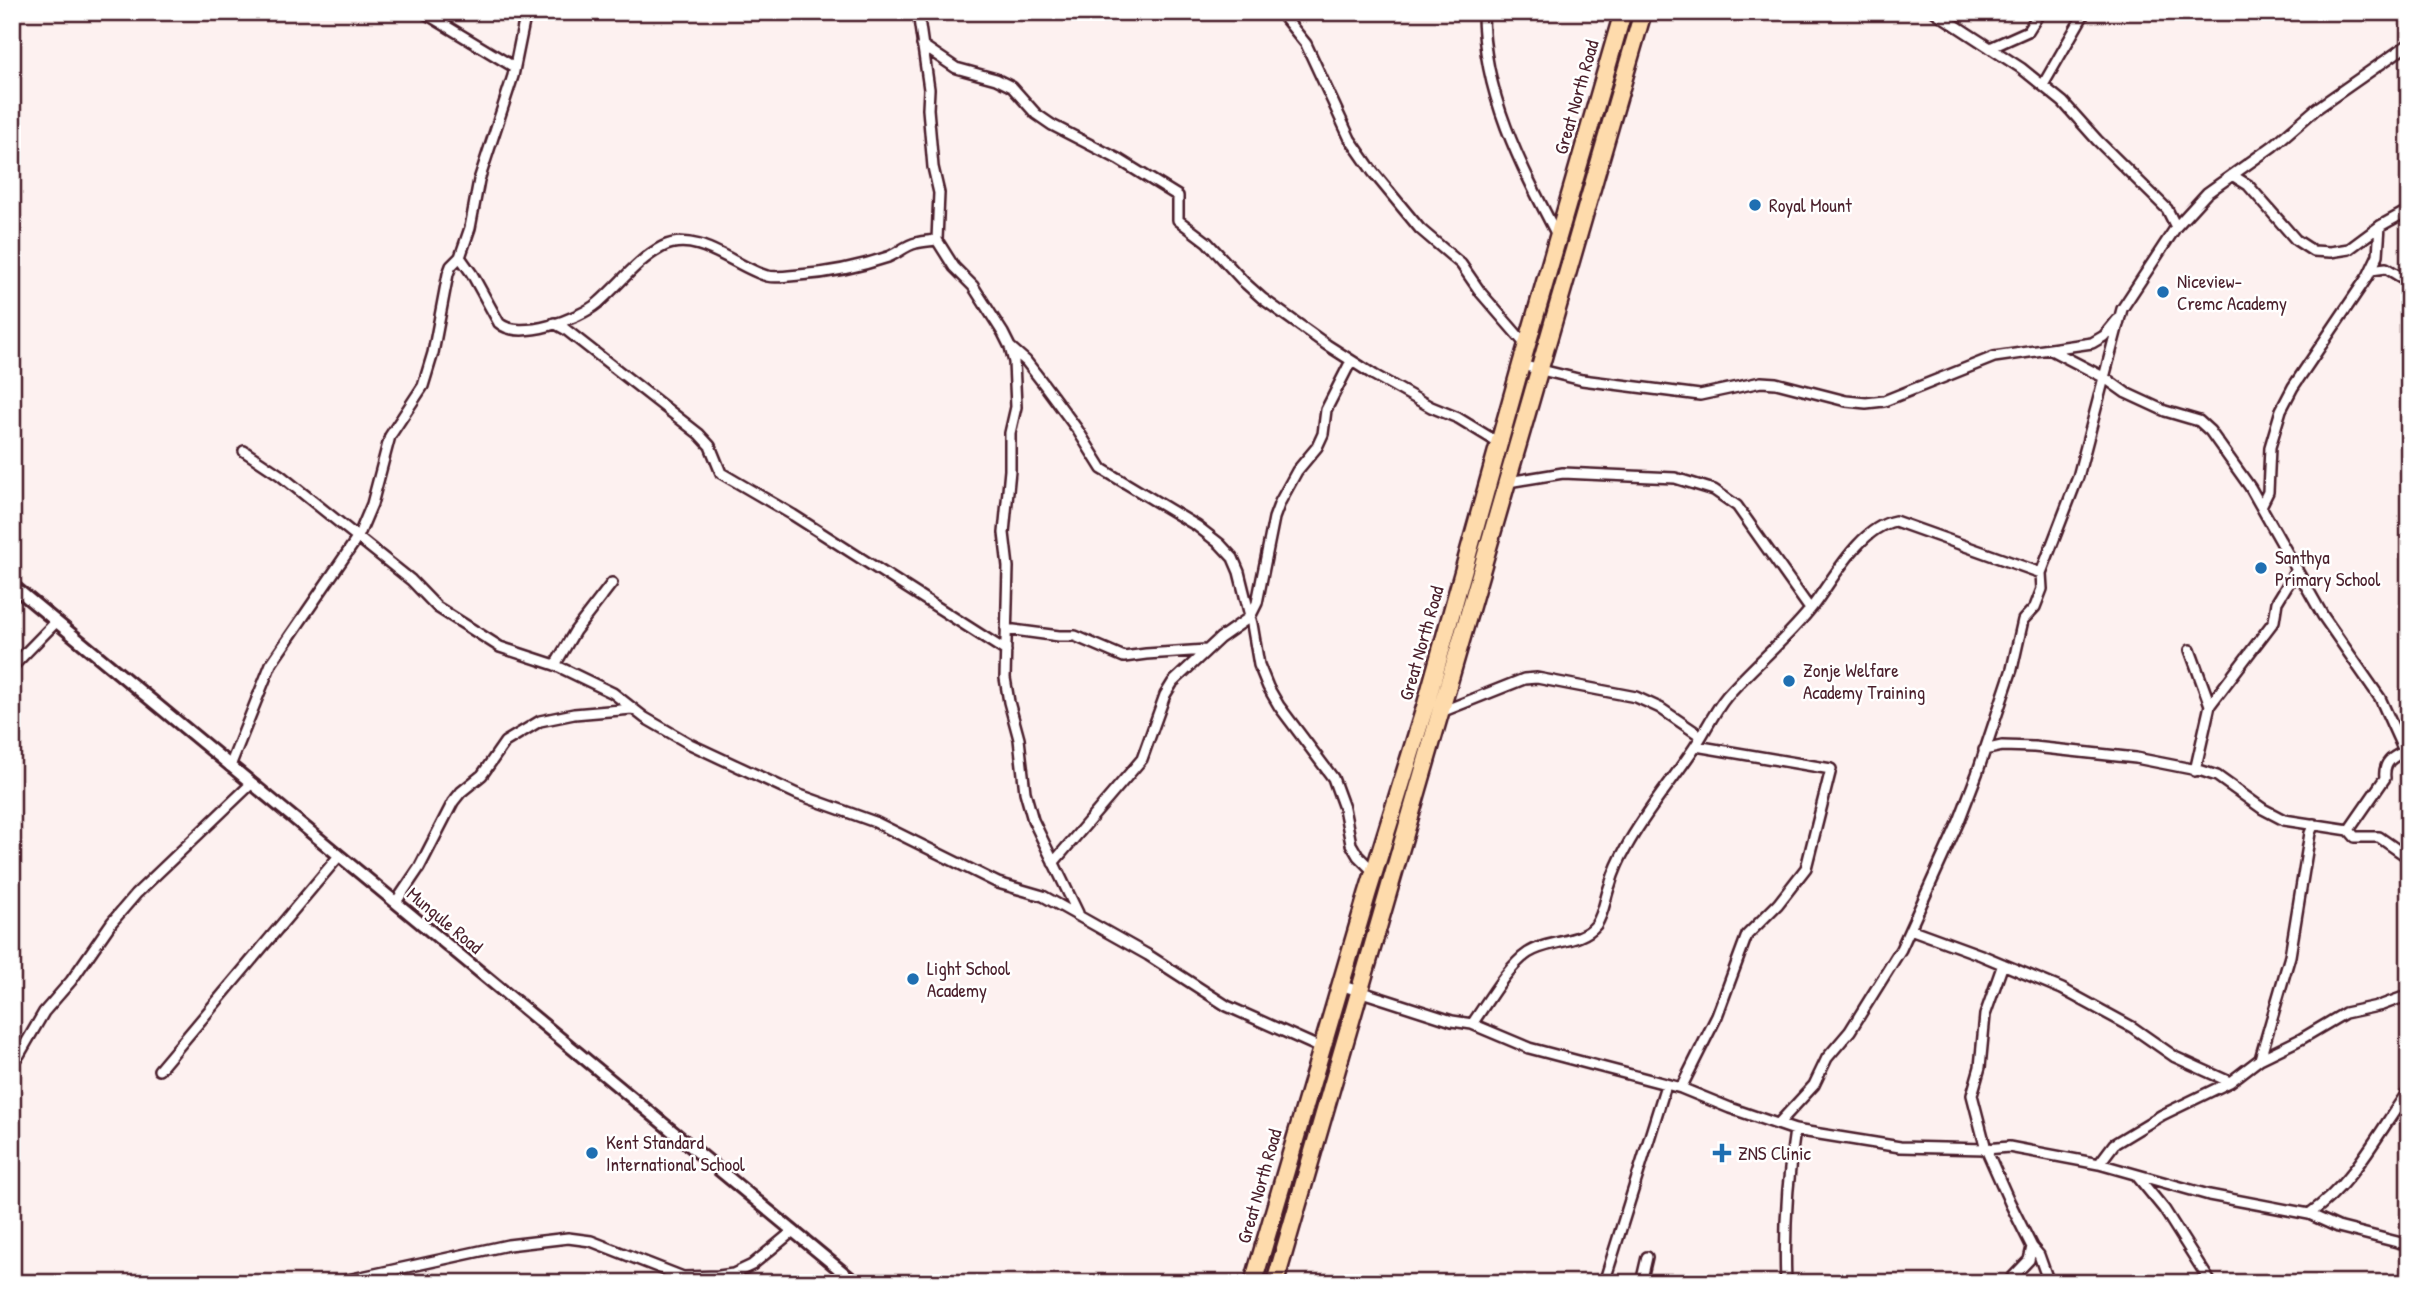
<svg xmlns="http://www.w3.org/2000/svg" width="2421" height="1295" viewBox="0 0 2421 1295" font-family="'Patrick Hand',sans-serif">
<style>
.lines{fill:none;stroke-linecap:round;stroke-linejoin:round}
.minor-casing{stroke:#4a1f2b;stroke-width:14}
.tertiary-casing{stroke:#4a1f2b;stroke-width:16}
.trunk-casing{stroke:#4a1f2b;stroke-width:21}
.minor{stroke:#fff;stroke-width:9}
.tertiary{stroke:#fff;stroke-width:10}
.trunk{stroke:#fedbac;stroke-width:16}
.poi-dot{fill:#1f6fb2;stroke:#fff;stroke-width:2.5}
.labels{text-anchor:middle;stroke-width:5;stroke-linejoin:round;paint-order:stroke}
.street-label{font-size:19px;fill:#4a1f2b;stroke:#fff}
.poi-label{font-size:19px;fill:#4a1f2b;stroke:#fff;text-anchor:start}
</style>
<rect width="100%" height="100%" fill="#fdf1f0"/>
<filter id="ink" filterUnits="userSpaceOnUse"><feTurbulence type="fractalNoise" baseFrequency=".0143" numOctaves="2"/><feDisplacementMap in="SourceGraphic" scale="14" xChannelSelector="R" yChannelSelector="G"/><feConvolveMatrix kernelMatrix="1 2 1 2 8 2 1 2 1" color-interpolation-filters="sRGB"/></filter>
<g filter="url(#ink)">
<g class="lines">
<g class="minor-casing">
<path id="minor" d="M423,12L514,67
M918,12L929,89L928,109L933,167L939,193L937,240L954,267L973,286L1003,333L1010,347L1014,362L1016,407L1010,433V470L1004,533L1008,567L1005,678L1009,702L1019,739L1025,792L1033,820L1078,913
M1280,12L1306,44L1350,139L1373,172L1420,229L1461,264L1481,293L1526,345
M1483,12C1483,94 1521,166 1558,237
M1935,12L2021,68L2063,102L2097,140L2167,209L2176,227
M922,45L956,68L996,79L1012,87L1036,114L1052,125L1118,159L1178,196V220L1207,242L1244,282L1263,299L1327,345L1374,375L1431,407L1458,418L1499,443
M1990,48L2028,31L2040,12
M2043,85L2085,12
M2232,175L2248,185L2296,240L2313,251L2330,252L2349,249L2380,226L2409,210
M460,257L472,274L499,323C519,341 579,319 598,303C619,285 637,260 662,247C697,229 735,267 767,276C776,278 789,276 799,275C830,273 858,267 888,257C897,254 906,245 916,243C923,241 930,241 937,240
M2371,270L2386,268L2409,282
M554,323L565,329L699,434L710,446L721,473L793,515L1006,651
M1010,347L1026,361L1043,383L1077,429L1102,469L1197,526L1220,544L1233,558L1239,572L1252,624L1259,665L1268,687L1279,706L1333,778L1344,808L1351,844L1358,856L1374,872
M2053,351L2105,378L2126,393L2165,411L2199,421L2210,431L2250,487L2323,616L2380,698L2409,762
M1521,365L1582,380L1700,395L1761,382L1776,383L1846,401L1866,403L1884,401L1994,357L2092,343L2104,336L2117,320
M244,451L280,475L411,580L437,607L500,647L555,665L613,693L645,718L690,744L797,794L875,822L998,883L1043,896L1148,955L1227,1006L1321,1048
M1508,482L1563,473L1675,478L1714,490L1737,506L1810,609
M2261,506L2268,492L2270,447L2281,410L2293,387L2368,276L2378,255L2380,226
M1006,629L1059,636H1075L1124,657L1146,654L1206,650
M2190,650L2210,705L2195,771
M555,665L575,631L612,583
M12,667L56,622
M2210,705L2274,621L2277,602L2297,569
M1441,712L1524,679L1537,678L1636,697L1660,708L1701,736
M1984,750L2002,746L2034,747L2136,758L2202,771L2217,776L2263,809L2284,820L2349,830L2355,837H2379L2409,858
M230,766L271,664L358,537L372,504L390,436L423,386L433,353L448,274L451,266L460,257L470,228L479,180L513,76L526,12
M2349,830L2385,778C2383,761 2393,757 2407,750
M1053,863L1142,759L1165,695L1173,682L1220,638L1250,617L1257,603L1274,518L1280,502L1297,471L1317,447L1323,434L1326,410L1351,361
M396,902L419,868L453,802L461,792L482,775L505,742L540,721L574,714L632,709
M1910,929L1981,955L2062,989L2132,1027L2175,1057L2230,1082
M2003,964L1985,1015L1980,1067L1972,1095L1986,1149L2010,1203L2032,1247L2039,1255L2049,1283
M1340,985L1452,1021L1472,1024L1529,1048L1681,1088L1730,1108L1795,1130L1900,1147L1986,1149L2009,1147L2099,1164L2209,1195L2309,1214L2338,1227L2409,1245
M1472,1024C1487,1003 1507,967 1528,953C1547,940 1581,944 1596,925C1604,913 1605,898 1610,885C1614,871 1620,858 1627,846C1645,813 1669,785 1690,754C1704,735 1712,714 1727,696C1754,665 1787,639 1812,607C1833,580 1859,528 1895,521L2041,573
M2260,1059L2290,956L2310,833L2314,824
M12,1062L19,1055L44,1012L71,981L112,922L136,894L251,784
M159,1070L339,856
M1681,1088L1717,1016L1747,935L1778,904L1806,868L1831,769L1696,746
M1779,1123L1814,1085L1827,1058L1850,1031L1901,949L1959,821L1977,774L2012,669L2023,620L2035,607L2042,589L2041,573L2078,477L2122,309L2176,227L2207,193L2273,146L2316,109L2409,44
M2099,1164L2114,1144L2162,1115L2230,1082L2260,1059L2301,1039L2345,1013L2382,1005L2409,995
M2137,1176L2164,1209L2211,1283
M2309,1214C2354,1183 2378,1133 2409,1090
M334,1283L508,1245L568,1238L591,1241L683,1277L719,1276L733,1274L752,1265L793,1231
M832,1283L841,1271
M1604,1283L1666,1085
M1641,1283L1647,1257
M1786,1283C1784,1231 1787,1181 1795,1130
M2007,1283L2029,1260L2032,1247"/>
</g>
<g class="tertiary-casing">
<path id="tertiary" d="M12,585L856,1283"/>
</g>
<g class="trunk-casing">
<path id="trunk" d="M1253,1283L1367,895L1426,704L1521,365L1623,12
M1275,1283L1643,12"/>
</g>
<use href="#minor" class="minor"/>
<use href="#tertiary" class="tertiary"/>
<use href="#trunk" class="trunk"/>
</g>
</g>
<g class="poi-dot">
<circle cx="1755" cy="205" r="7"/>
<circle cx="2163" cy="292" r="7"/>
<circle cx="2261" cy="568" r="7"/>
<circle cx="1789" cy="681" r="7"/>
<circle cx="913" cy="979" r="7"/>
<circle cx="592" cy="1153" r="7"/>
<path d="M1718.5 1142.5h7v7h7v7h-7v7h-7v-7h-7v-7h7z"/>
</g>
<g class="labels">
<g class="street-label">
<text transform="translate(1576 97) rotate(-74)" y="7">Great North Road</text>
<text transform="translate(1421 643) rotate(-74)" y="7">Great North Road</text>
<text transform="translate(445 920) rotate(40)" y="7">Mungule Road</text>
<text transform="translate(1259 1186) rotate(-74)" y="7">Great North Road</text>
</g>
<g class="poi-label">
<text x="1769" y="212">Royal Mount</text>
<text x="2177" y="288">Niceview-<tspan x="2177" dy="22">Cremc Academy</tspan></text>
<text x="2275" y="564">Santhya<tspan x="2275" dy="22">Primary School</tspan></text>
<text x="1803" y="677">Zonje Welfare<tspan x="1803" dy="22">Academy Training</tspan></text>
<text x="927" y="975">Light School<tspan x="927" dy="22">Academy</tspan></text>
<text x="606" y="1149">Kent Standard<tspan x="606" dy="22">International School</tspan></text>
<text x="1738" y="1160">ZNS Clinic</text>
</g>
</g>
<rect width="2421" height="1295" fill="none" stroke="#fff" stroke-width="42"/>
<rect x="21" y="21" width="2379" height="1253" fill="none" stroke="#4a1f2b" stroke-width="2.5" filter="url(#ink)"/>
</svg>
